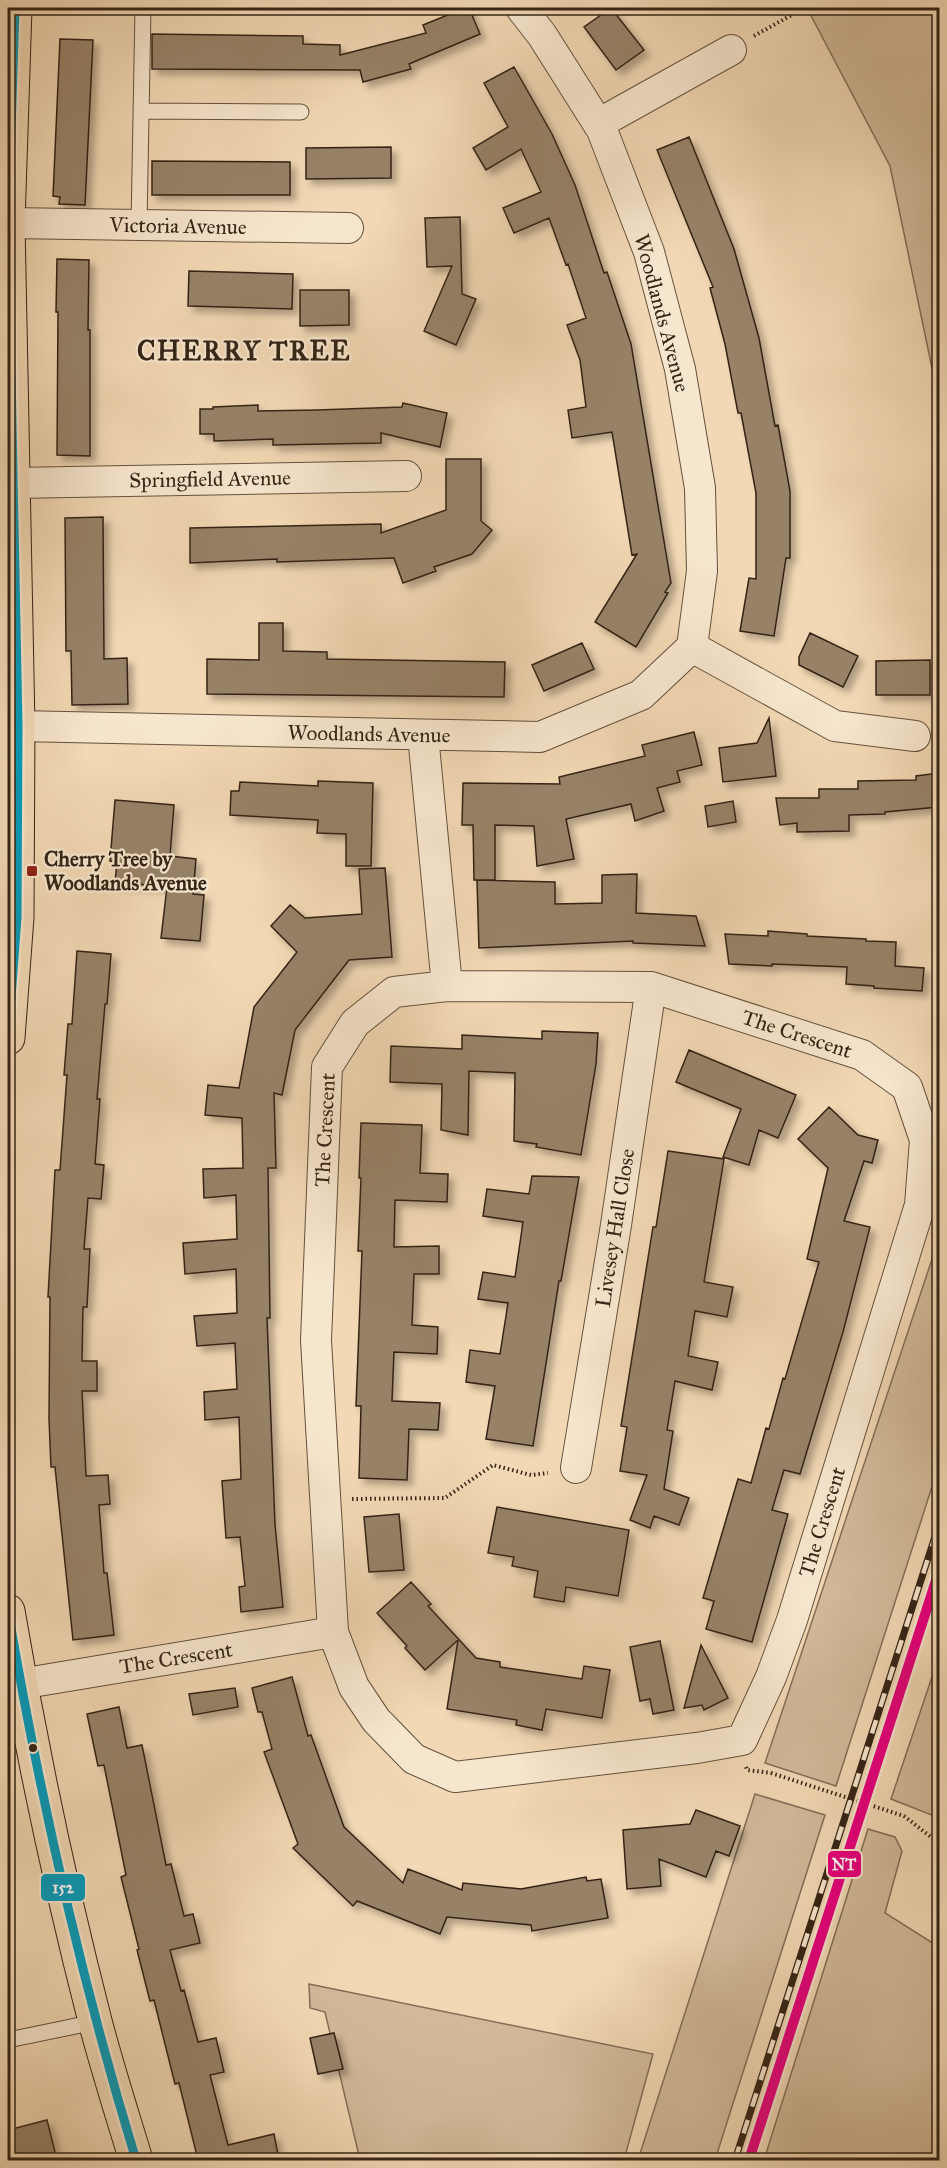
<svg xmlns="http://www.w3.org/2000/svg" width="947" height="2168" viewBox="0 0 947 2168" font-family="'IM FELL Great Primer',serif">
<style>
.green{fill:#d2b999;stroke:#836e58;stroke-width:1.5}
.building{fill:#978268;stroke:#342416;stroke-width:1.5;filter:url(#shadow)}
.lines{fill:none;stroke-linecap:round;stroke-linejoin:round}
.lane-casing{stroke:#64513e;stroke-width:17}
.street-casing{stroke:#64513e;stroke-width:32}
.primary-casing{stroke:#342416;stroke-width:35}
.path{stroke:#342416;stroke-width:4;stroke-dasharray:1.5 3;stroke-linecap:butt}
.lane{stroke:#f7e6ce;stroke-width:15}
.street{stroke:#f7e6ce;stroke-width:30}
.primary{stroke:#f2d8b4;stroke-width:33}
.rail-casing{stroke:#342416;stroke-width:7}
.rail{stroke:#f7e6ce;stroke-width:4.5;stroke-dasharray:14;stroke-linecap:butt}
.path-bridge{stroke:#342416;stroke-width:4;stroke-dasharray:1.5 3;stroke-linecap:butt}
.bus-1-casing{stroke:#f7e6ce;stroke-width:14}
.bus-1{stroke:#059cbc;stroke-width:9}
.rail-1-casing{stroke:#f7e6ce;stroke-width:15}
.rail-1{stroke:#e5007d;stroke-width:10}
.poi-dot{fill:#8f2418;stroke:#f7e6ce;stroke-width:2}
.bus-dot{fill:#342416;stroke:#f7e6ce;stroke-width:2}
.labels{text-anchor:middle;stroke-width:4.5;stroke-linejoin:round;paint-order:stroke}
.street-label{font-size:21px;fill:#342416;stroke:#f7e6ce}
.poi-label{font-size:21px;font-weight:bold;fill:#342416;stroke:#f7e6ce;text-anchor:start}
.district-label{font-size:27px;font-weight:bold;letter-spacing:1.5px;fill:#342416;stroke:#f7e6ce}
.line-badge{stroke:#f7e6ce;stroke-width:2}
.badge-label{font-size:16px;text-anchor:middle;font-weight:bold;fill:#fff}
</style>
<defs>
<filter id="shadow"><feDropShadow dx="5.5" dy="5.5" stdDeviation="3" flood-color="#0004"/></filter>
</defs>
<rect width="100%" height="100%" fill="#f2d8b4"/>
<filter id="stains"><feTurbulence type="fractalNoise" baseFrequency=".00333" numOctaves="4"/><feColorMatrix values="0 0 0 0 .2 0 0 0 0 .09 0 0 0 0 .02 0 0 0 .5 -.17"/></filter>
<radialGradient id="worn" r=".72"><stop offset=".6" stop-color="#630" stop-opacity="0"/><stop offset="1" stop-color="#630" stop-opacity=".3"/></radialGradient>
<path class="green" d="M807,8H939V402L890,166Z
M939,1238V1465L836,1786L765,1763Z
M939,1656V1818L891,1799Z
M755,1794L825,1815L715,2160H638Z
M868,1829L895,1837L902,1851L885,1913L939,1947V2160H764Z
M309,1984L653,2054L624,2160H360L325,2012L310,2008Z"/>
<path class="building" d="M465,8H469L480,34L409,64L411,69L363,82L360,70L152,69V34L303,36V44L340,45V55L426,33L423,25Z
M611,8L644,50L616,70L584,27Z
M60,39L93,40L85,205L59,204L60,197L53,196Z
M514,67L552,134L575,185L604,273L607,272L631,344L671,583L665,592L668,593L636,647L595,622L637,554L632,555L612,432L572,438L568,410L586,407L580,360L567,325L586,318L568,264L566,265L549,218L514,233L503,208L541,192L521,149L486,170L473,148L508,127L484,83Z
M689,137L734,249L759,338L775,426L778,425L790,491V558H786L774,636L740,631L749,578L756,579V493L741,413H738L725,344L710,288L713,287L657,150Z
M391,147V178L306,179V148Z
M152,161L290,162V195H152Z
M460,217L462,294L476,299L456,345L424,331L452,266L427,267L425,218Z
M57,259L89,260L88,330H90V456L57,455L58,312H56Z
M189,271L293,274L292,309L188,306Z
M300,290H349V325L300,326Z
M403,403L447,413L440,447L381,433V443L273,445V439L214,441V434H200V409H213V407L258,405V411L317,410L402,407Z
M446,459H481V521L492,530L472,554L434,567L436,571L403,583L394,558L277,562V559L190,563V528L381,524V533L446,510Z
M103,517L104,659L127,658L128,704L72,705L71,651H66L65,518Z
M259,623H283V651L327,652V659L505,662L504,697L207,694V659L259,660Z
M810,633L858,656L843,687L799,665V657Z
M582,643L594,669L544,691L532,665Z
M930,660V695H876V661Z
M769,718L776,776L723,782L719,748L757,743Z
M694,732L702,765L677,771L680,782L657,788L664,811L635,821L631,804L566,819L574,859L537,866L534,826L495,825V880H474L473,825H462L463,783L560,784L559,777L645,756L642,745Z
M939,773V807L885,812V814L849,815V831L797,832V823L780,825L776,798H819V789H858V781L916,780V776Z
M318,781L373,783L371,866H346V834L317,833L318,820L230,815L231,791H239L240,782L318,786Z
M115,800L174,805L170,856L196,859L193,894L204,895L200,941L161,938L167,887L115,882L117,862L110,861Z
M733,801L736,822L708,827L705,806Z
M385,868L392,957L349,960L295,1030L282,1095L274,1093L276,1168H268L270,1318H267L275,1525L283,1607L241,1612L239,1587L245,1586L240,1537L226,1538L222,1481L241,1479L239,1417L205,1420L204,1392L237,1389L235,1343L197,1346L194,1316L237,1313L236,1269L185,1274L183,1243L237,1239L236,1195L204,1198L203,1169L243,1168L242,1118L205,1115L208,1085L239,1088L254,1007L297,952L271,926L290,905L305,918L362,914L359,869Z
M637,874L636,913L696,916L705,946L633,943V941L479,948L477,880L555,882V904L602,903V875Z
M768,931L807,934V936L866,939V941L896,942L895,966L924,968L922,991L874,988V986L846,984L847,967L772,964V966L729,964L725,934L768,936Z
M77,951L111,954L107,1004H105L97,1099H100L95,1164L104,1165L101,1199L88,1198L84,1249H90L87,1307H83L82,1361H97V1391H82L86,1476L108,1475L110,1504L99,1505L104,1573H107L114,1635L73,1640L55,1467H51L49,1419L50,1297H48L55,1170H60L67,1075H64L68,1024H72Z
M542,1031L598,1033L596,1064L581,1155L536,1147L537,1144L514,1141L515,1073L469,1071L468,1135L441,1130L442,1084L390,1082L391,1046L462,1049V1035L542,1039Z
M689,1050L796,1095L778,1138L759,1130L749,1165L723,1157L741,1109L676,1082Z
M829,1107L858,1135L878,1140L872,1163L864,1161L844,1221L870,1227L843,1332L800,1474L784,1470L772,1510L788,1514L752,1642L706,1629L714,1601L703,1598L738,1479L751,1483L766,1428L769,1429L783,1378L785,1379L819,1262L807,1259L828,1168L798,1139Z
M361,1123L422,1125L420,1173L448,1174L447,1202L395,1200L394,1247L439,1246V1274H414L412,1325L438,1327L437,1354L394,1352L392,1401L440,1403L438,1430L409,1429L407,1480L359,1478L361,1406H356L362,1251H358L361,1178H359Z
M668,1151L724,1159L704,1282L733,1287L727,1317L695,1311L688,1356L718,1362L712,1390L675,1381L667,1430L673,1431L664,1489L689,1498L679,1525L654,1516L650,1528L630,1520L647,1475L620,1471L627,1427L621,1426L653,1227H656Z
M532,1176L579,1177L561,1281H559L533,1446L486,1439L495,1386L466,1382L470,1350L500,1354L508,1303L478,1299L483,1272L515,1277L523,1222L483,1216L487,1189L529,1194Z
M497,1507L629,1530L618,1596L566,1587L564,1602L534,1597L538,1571L512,1566L514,1557L488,1553Z
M399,1514L404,1570L369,1572L364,1517Z
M411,1582L431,1604L428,1606L476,1658L500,1662V1667L582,1679L584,1666L610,1670L602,1718L546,1709L542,1730L516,1725L517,1720L447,1709L458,1640L425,1670L405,1648L407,1646L377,1613Z
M660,1641L674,1710L653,1714L650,1699L640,1701L630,1647Z
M701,1645L728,1698L704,1710L702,1705L684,1708Z
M292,1677L308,1736L311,1735L344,1827L403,1883L408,1869L462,1890L463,1883L521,1889L586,1877L587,1881L601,1879L608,1918L532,1931L531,1925L447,1917L440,1934L357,1901L353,1906L293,1848L298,1844L264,1752L272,1749L262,1712H258L252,1688Z
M235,1688L238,1707L193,1715L189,1694Z
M119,1707L127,1748L142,1745L166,1865L171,1864L184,1916L193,1914L200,1943L170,1950L181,1991L184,1990L198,2042L216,2038L224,2072L210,2075L228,2145L274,2134L279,2160H198L179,2083L175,2084L154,2000L150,2001L137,1950L139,1949L121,1877L126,1875L104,1765L98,1766L87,1714Z
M696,1810L740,1826L729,1856L716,1851L706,1877L659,1859L661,1886L627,1889L623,1830L690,1824Z
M334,2033L343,2069L318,2074L310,2038Z
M47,2120L57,2160H8V2130Z"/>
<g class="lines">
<g class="lane-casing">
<path id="lane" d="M141,111L301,112
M139,225L143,8
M8,2040L95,2022"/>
</g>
<g class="street-casing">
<path id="street" d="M598,124L731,50
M8,223L348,228
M13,483L406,476
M692,647L835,726L915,736
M18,726L540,737L641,695L692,647L702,571L700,488L680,369L649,252L602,130L542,35L521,8
M423,735L447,986
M447,986L651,987L862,1055L907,1087L925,1140L920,1205L792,1620L771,1677L742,1740L697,1748L455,1777L414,1759L376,1720L354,1687L333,1632L316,1340L327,1067L355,1023L394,992Z
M576,1468L616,1225L651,987
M20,1684L333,1632"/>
</g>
<g class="primary-casing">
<path id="primary" d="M8,1038L17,917L18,726L8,223L15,8
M8,1611C31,1748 60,1885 95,2021C107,2067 122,2114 136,2160"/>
</g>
<path class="path" d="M754,36L804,8
M352,1499L445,1498L493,1465L531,1475L548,1473
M746,1767L747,1770L771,1773
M904,1816L940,1844"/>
<use href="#lane" class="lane"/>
<use href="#street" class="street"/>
<use href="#primary" class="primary"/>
<g class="rail-casing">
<path id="rail" d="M735,2160L940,1521"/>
</g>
<use href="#rail" class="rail"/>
<path class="path-bridge" d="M771,1773L904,1816"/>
<g class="bus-1-casing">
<path id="bus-1" d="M8,1038L17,917L18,726L8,223L15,8
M8,1611C40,1797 81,1980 136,2160"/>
</g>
<use href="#bus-1" class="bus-1"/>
<g class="rail-1-casing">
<path id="rail-1" d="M749,2160L940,1568"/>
</g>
<use href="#rail-1" class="rail-1"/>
</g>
<rect class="poi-dot" x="26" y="865" width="12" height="12" rx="3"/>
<circle class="bus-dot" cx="33" cy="1748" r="5"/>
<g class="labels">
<g class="street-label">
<text transform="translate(178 226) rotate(1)" y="7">Victoria Avenue</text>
<text transform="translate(662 313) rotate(75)" y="7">Woodlands Avenue</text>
<text transform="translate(210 479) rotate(-1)" y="7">Springfield Avenue</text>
<text transform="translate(369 734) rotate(1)" y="7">Woodlands Avenue</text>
<text transform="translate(797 1034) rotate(18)" y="7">The Crescent</text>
<text transform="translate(325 1130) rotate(-87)" y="7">The Crescent</text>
<text transform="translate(615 1228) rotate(-81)" y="7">Livesey Hall Close</text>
<text transform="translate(822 1522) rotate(-73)" y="7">The Crescent</text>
<text transform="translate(176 1658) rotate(-9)" y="7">The Crescent</text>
</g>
<g class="poi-label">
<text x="44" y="866">Cherry Tree by<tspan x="44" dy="24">Woodlands Avenue</tspan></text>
</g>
<g class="district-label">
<text x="244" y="360">CHERRY TREE</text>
</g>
</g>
<g class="line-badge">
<rect x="827" y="1850" width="35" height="28" rx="6" fill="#e5007d"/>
<rect x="40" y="1873" width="46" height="29" rx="6" fill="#059cbc"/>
</g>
<g class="badge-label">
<text x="844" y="1870">NT</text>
<text x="63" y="1893">152</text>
</g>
<rect width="947" height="2168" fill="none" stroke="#f2d8b4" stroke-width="30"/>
<rect x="9" y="9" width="929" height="2150" fill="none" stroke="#342416" stroke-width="3"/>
<rect x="15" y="15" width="917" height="2138" fill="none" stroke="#342416" stroke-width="1.5"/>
<rect width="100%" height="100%" filter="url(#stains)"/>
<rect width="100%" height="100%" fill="url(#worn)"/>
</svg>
